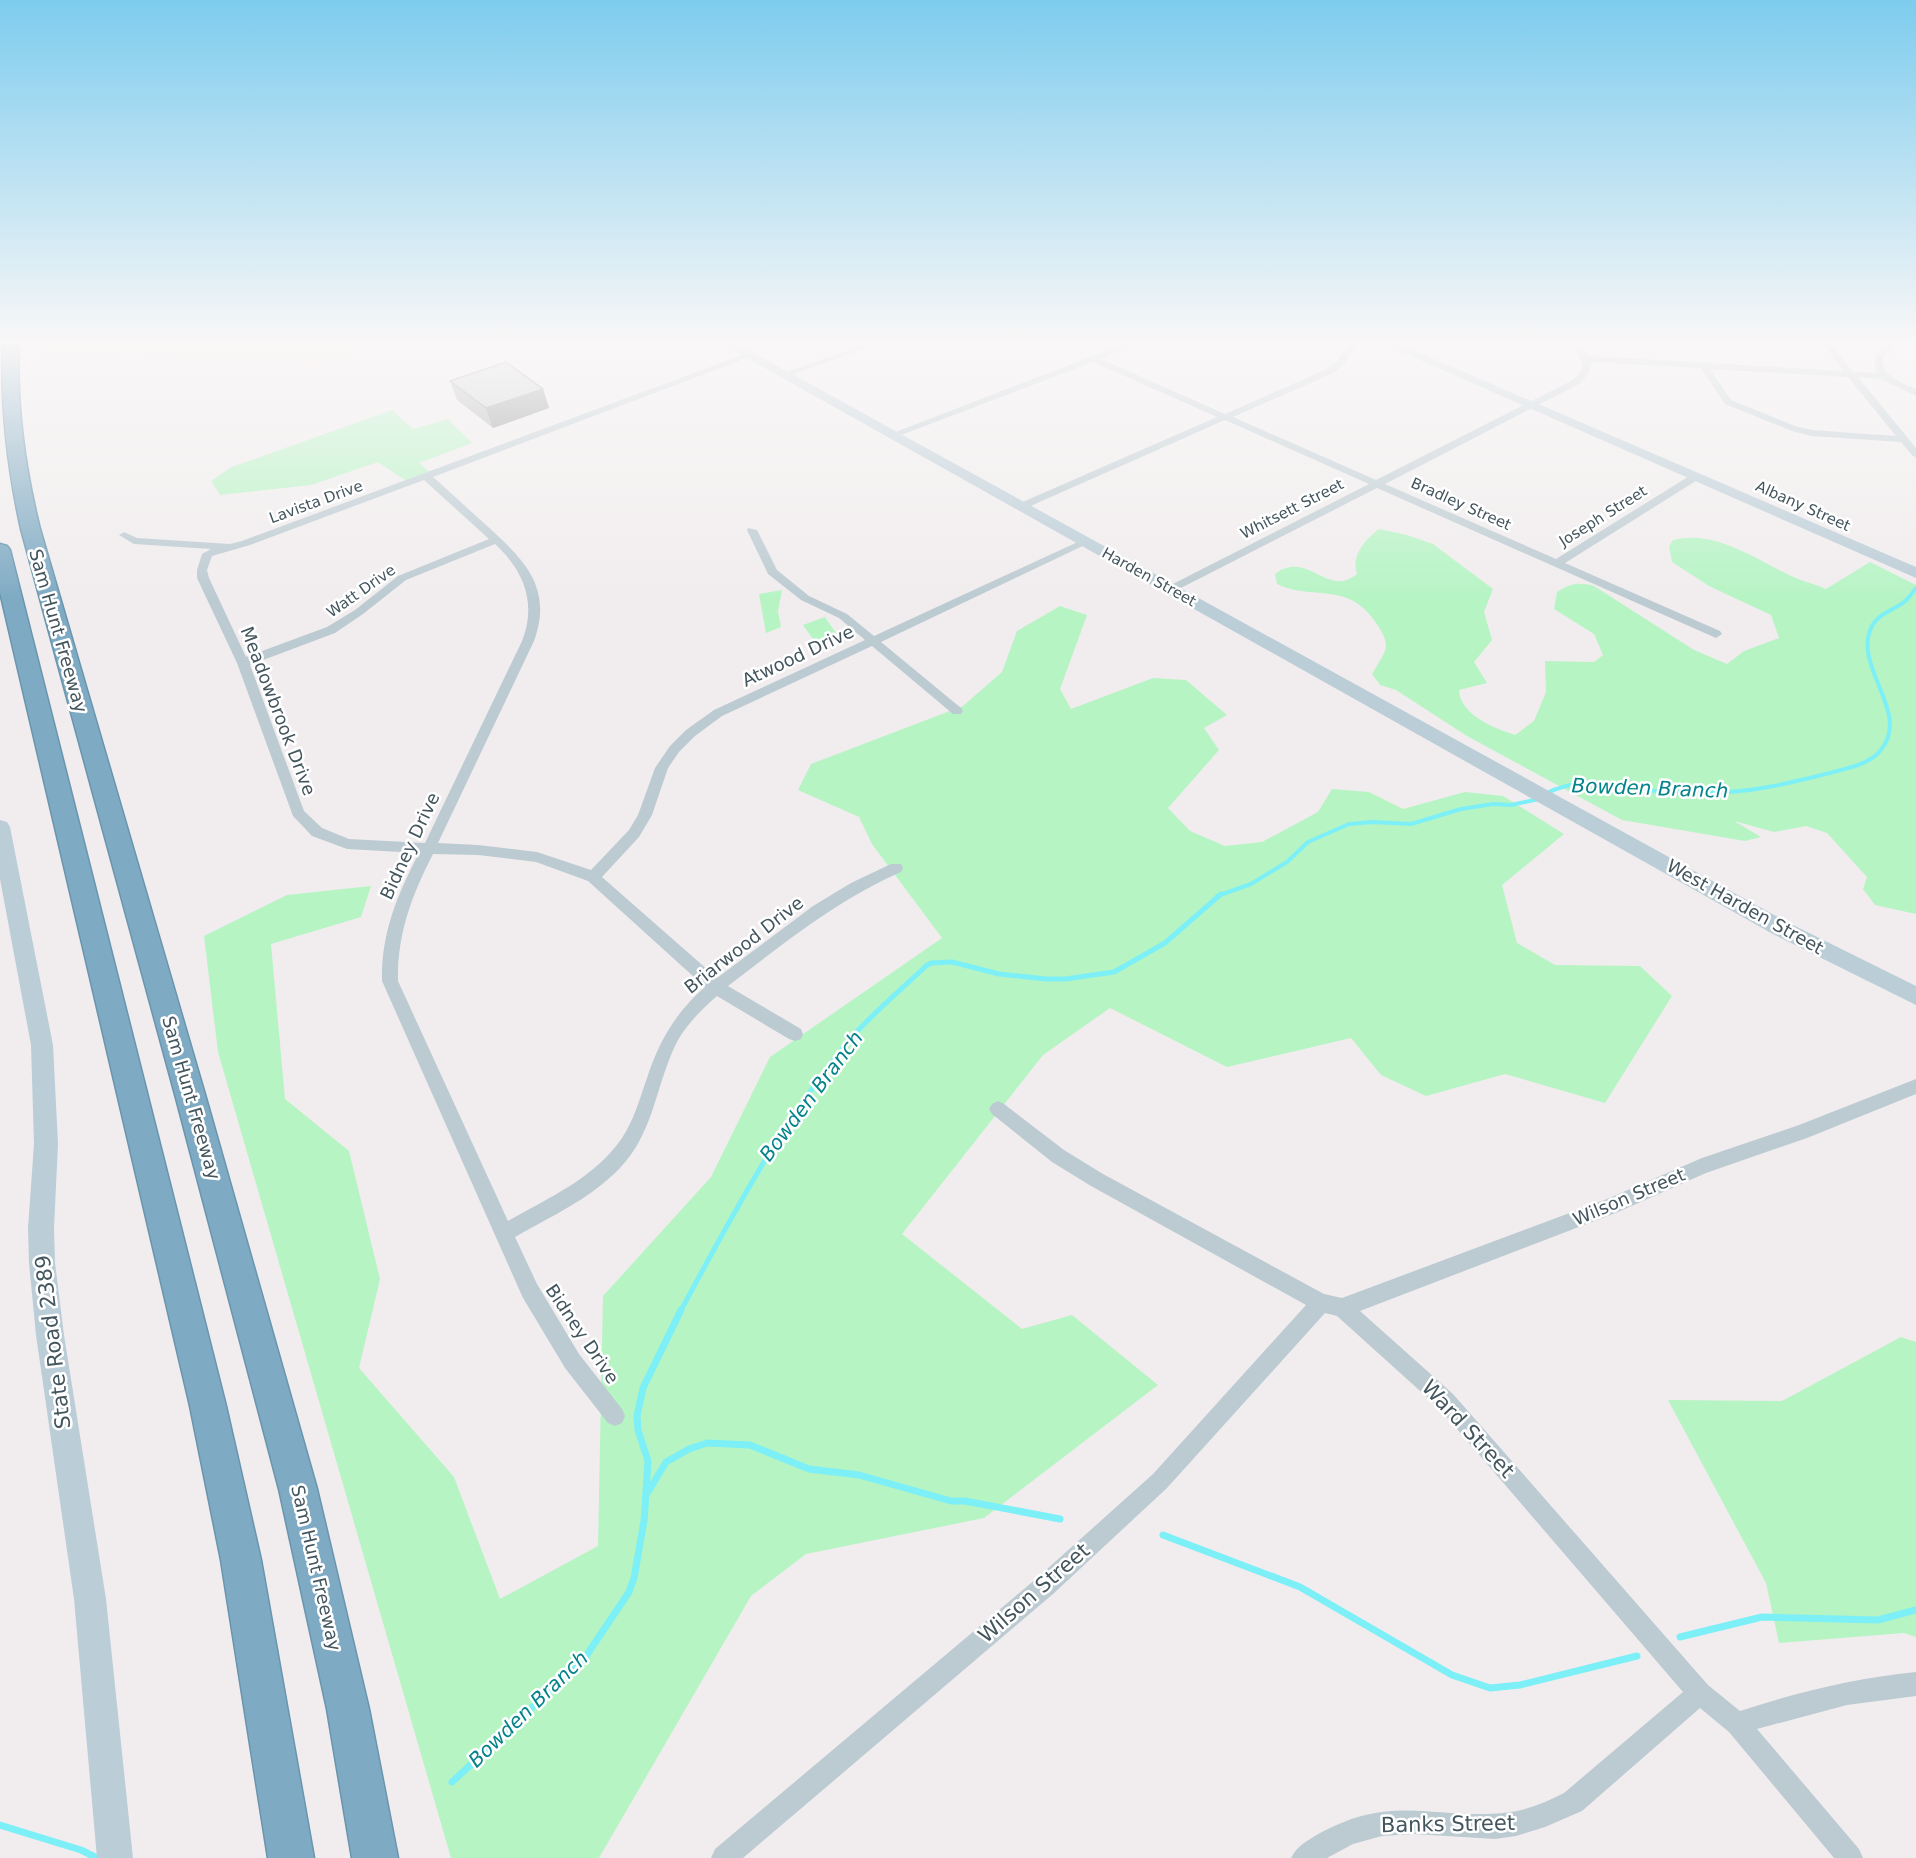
<svg xmlns="http://www.w3.org/2000/svg" width="1916" height="1858" viewBox="0 0 1916 1858" font-family="'DejaVu Sans',sans-serif">
<style>
.commercial{fill:#fef2e4}
.green{fill:#b6f4c4}
.lines{fill:none;stroke-linecap:round;stroke-linejoin:round}
.stream-far2{stroke:#7deff6;stroke-width:4}
.stream-far1{stroke:#7deff6;stroke-width:5}
.stream{stroke:#7deff6;stroke-width:7}
.highway-casing{stroke:#6a95ae;stroke-width:3}
.street{fill:#bccbd2;fill-rule:evenodd}
.secondary{fill:#bbcdd7;fill-rule:evenodd}
.highway{fill:#7faac3;fill-rule:evenodd}
.wall{fill:#adb1b5}
.shaded-wall{fill:#8d9094}
.building{fill:#c9ced3;stroke:#8d9094;stroke-width:1.5}
.labels{text-anchor:middle;stroke-width:5;stroke-linejoin:round;paint-order:stroke}
.far-street-label{font-size:15px;fill:#43555d;stroke:#fff}
.street-label{font-size:18px;fill:#43555d;stroke:#fff}
.water-label{font-size:20px;font-style:italic;fill:#04838b;stroke:#fff}
.near-street-label{font-size:21px;fill:#43555d;stroke:#fff}
</style>
<rect width="100%" height="100%" fill="#f1edee"/>
<path class="commercial" d="M42,340H377L327,364L136,353L41,355Z"/>
<path class="green" d="M392,410L413,429L448,419L472,443L419,463L432,474L408,482L378,462L311,485L220,495L211,481L232,467Z
M1379,529L1407,535L1433,544L1493,589L1484,612L1492,640L1474,662L1487,683L1459,690C1460,715 1494,728 1515,735L1534,721L1546,692L1545,661L1594,662L1603,655L1594,634L1554,609L1557,592C1571,583 1579,582 1594,586L1694,650L1727,664L1744,651L1779,638L1771,615L1709,586L1672,562L1669,546L1673,540C1714,529 1756,559 1791,576C1802,581 1814,584 1826,589L1870,562L1916,585V914L1875,905L1863,889L1867,877L1827,833L1806,826L1774,832L1734,821L1761,837L1745,841L1622,820L1467,736L1396,690L1380,685L1372,674C1387,648 1393,647 1374,620C1346,581 1313,601 1277,584L1275,574C1308,549 1327,599 1357,574C1351,555 1365,540 1379,529Z
M782,590L778,611L781,627L766,633L759,594Z
M1060,606L1087,615L1060,689L1071,709L1153,678L1186,680L1227,715L1204,728L1219,750L1168,808L1190,831L1225,846L1262,842L1318,812L1332,789L1369,792L1403,809L1465,792L1503,796L1564,834L1502,885L1517,943L1555,965L1640,966L1672,996L1605,1103L1505,1074L1426,1096L1381,1075L1351,1038L1227,1067L1110,1008L1043,1055L902,1234L1022,1329L1072,1315L1158,1385L984,1518L806,1554L751,1596L599,1858H451L218,1052L204,936L287,895L371,886L361,917L271,944L285,1099L349,1151L380,1279L359,1368L454,1477L500,1599L598,1546L603,1296L711,1177L770,1057L942,938L872,844L859,817L798,790L811,764L963,706L1002,672L1017,631Z
M825,617L840,639L818,646L803,625Z
M1901,1337L1916,1342V1637L1904,1633L1779,1643L1766,1583L1668,1400L1782,1401Z"/>
<g class="lines">
<path class="stream-far2" d="M1545,794C1582,774 1617,787 1656,791C1677,793 1702,793 1724,792C1758,791 1793,782 1826,774C1843,769 1869,765 1880,751C1913,713 1851,667 1872,626C1879,613 1894,610 1904,602C1909,598 1912,593 1916,588
M1217,896L1251,884L1287,862L1308,842L1349,824L1373,822L1411,824L1461,809L1493,804L1511,805L1539,799"/>
<path class="stream-far1" d="M680,1312C732,1216 782,1120 853,1036C875,1011 902,989 926,966L931,963L952,962L999,974L1046,979H1065L1114,972L1165,943L1221,894"/>
<path class="stream" d="M648,1492L666,1462L689,1449L707,1443L750,1445L809,1469L859,1475L951,1501H965L1060,1519
M1163,1535L1300,1587L1452,1675L1490,1688L1520,1685L1637,1656
M1680,1637L1762,1617L1878,1620L1916,1610
M452,1782L584,1659L629,1592L634,1578L644,1521L648,1461L638,1430L637,1416L643,1388L681,1310
M0,1825L81,1850L97,1858"/>
<g class="highway-casing">
<path id="highway" d="M3,340H19C16,405 24,465 40,529L206,1098L317,1489L369,1709L398,1858H352L327,1709L279,1489L176,1098L21,529C7,465 0,405 3,340Z
M0,544L7,546L10,550L226,1406L261,1560L314,1858H268L221,1560L190,1406L0,592Z"/>
</g>
<path class="street" d="M877,340H889L788,376L781,374Z
M1134,340H1146L1101,359L1225,414L1327,369L1338,360L1352,340H1360L1344,364L1333,373L1233,417L1376,480L1573,380L1580,373L1583,365L1572,340H1580L1588,356L1844,371L1819,340H1827L1853,372L1877,373C1870,354 1885,340 1904,340L1883,357C1881,377 1901,382 1916,389V396L1881,379L1858,377L1916,448V457L1913,456L1901,442L1812,436L1792,431L1725,404L1701,368L1590,362L1591,365L1588,374L1579,384L1385,484L1556,559L1691,475H1699V479L1565,563L1720,631L1722,634L1716,638L1377,488L1175,591H1167V587L1369,484L1225,420L1026,508H1018V504L1217,417L1093,362L896,437L888,435ZM1710,369L1848,377L1896,436L1812,430L1798,427L1731,400Z
M745,354L752,356L433,477C450,492 467,508 485,524C522,558 554,586 534,641L438,843L478,845L537,852L591,870L629,830L638,815L655,768L670,746L686,730L714,710L865,640L839,618L801,600L768,574L747,530L748,528L757,530L777,570L809,596L847,614L874,636L1082,540H1090L1091,542L881,642L961,708L963,711L961,714H953L872,646L722,716L695,736L679,752L668,768L652,815L639,837L602,877L717,978L813,906L851,883L891,864H901L903,868L901,872C837,900 783,944 728,986L801,1029L803,1034L801,1039L795,1041L789,1039L717,996C702,1009 688,1023 678,1040C660,1074 656,1114 636,1147C610,1190 557,1213 515,1237L537,1284L579,1354L622,1409L625,1416L622,1423L615,1426L608,1423L565,1368L523,1298L382,981C381,934 397,895 419,853L347,849L312,836L293,816L237,663L197,578V570L202,554L211,549L134,544L119,535L124,532L137,538L230,544L242,541ZM424,480L489,539L398,576L355,610L327,627L246,657L209,578L207,570L212,556L250,545ZM495,544C524,571 537,603 522,641L425,843L349,839L322,828L304,811L250,665L335,633L363,614L406,580ZM433,854L478,855L536,862L588,881L705,987C676,1012 659,1041 647,1078C640,1098 634,1120 622,1138C595,1178 548,1198 508,1221L398,981C397,934 412,895 433,854Z
M1916,1079V1094L1807,1138L1706,1173L1618,1212L1360,1311L1453,1394L1708,1685L1740,1711C1798,1692 1855,1678 1916,1672V1696L1847,1705L1757,1729L1859,1849L1863,1858H1834L1729,1732L1700,1708L1582,1811L1545,1827L1516,1836L1495,1839L1414,1834L1382,1836L1353,1844L1327,1858H1291C1297,1845 1310,1839 1322,1832C1393,1794 1433,1819 1503,1813C1525,1811 1545,1803 1564,1793L1683,1692L1439,1408L1337,1316L1325,1313L1167,1488L1053,1594L743,1858H711L715,1849L1037,1578L1153,1474L1306,1305L1091,1186L1052,1162L992,1114L989,1109L992,1104L998,1101L1004,1104L1064,1150L1103,1174L1324,1294L1342,1298L1607,1199L1702,1158L1799,1125Z"/>
<path class="secondary" d="M715,340H730L1787,922L1916,986V1005L1773,934Z
M1374,340H1390L1916,567V578Z
M0,820L7,822L10,827L53,1045L58,1144L54,1228L55,1263L64,1335L106,1599L133,1858H97L74,1599L36,1335L29,1263L28,1228L34,1144L31,1045L0,879Z"/>
<use href="#highway" class="highway"/>
</g>
<path class="wall" d="M450,381L543,389L549,408L493,428L457,400Z"/>
<path class="shaded-wall" d="M543,389L549,408L493,428L486,408Z"/>
<path class="building" d="M506,362L543,389L486,408L450,381Z"/>
<linearGradient id="sky" x2="0" y2="1"><stop stop-color="#7dccee"/><stop offset="0.57" stop-color="#f9f7f7"/><stop offset="1" stop-color="#f9f7f7" stop-opacity="0"/></linearGradient>
<rect width="1916" height="600" fill="url(#sky)"/>
<g class="labels">
<g class="far-street-label">
<text transform="translate(316 502) rotate(-20)" y="5">Lavista Drive</text>
<text transform="translate(1461 504) rotate(24)" y="5">Bradley Street</text>
<text transform="translate(1803 506) rotate(24)" y="5">Albany Street</text>
<text transform="translate(1292 509) rotate(-27)" y="5">Whitsett Street</text>
<text transform="translate(1603 516) rotate(-32)" y="5">Joseph Street</text>
<text transform="translate(1149 577) rotate(29)" y="5">Harden Street</text>
<text transform="translate(361 591) rotate(-35)" y="5">Watt Drive</text>
</g>
<g class="street-label">
<text transform="translate(58 631) rotate(74)" y="6">Sam Hunt Freeway</text>
<text transform="translate(798 656) rotate(-25)" y="6">Atwood Drive</text>
<text transform="translate(278 711) rotate(69)" y="6">Meadowbrook Drive</text>
<text transform="translate(410 846) rotate(-65)" y="6">Bidney Drive</text>
<text transform="translate(1745 907) rotate(29)" y="6">West Harden Street</text>
<text transform="translate(744 945) rotate(-38)" y="6">Briarwood Drive</text>
<text transform="translate(191 1098) rotate(74)" y="6">Sam Hunt Freeway</text>
<text transform="translate(1629 1197) rotate(-23)" y="6">Wilson Street</text>
<text transform="translate(582 1334) rotate(56)" y="6">Bidney Drive</text>
<text transform="translate(316 1568) rotate(77)" y="6">Sam Hunt Freeway</text>
</g>
<g class="water-label">
<text transform="translate(1650 788) rotate(2)" y="7">Bowden Branch</text>
<text transform="translate(811 1096) rotate(-53)" y="7">Bowden Branch</text>
<text transform="translate(528 1709) rotate(-44)" y="7">Bowden Branch</text>
</g>
<g class="near-street-label">
<text transform="translate(53 1342) rotate(-97)" y="7">State Road 2389</text>
<text transform="translate(1468 1429) rotate(47)" y="7">Ward Street</text>
<text transform="translate(1034 1593) rotate(-41)" y="7">Wilson Street</text>
<text transform="translate(1448 1824) rotate(-1)" y="7">Banks Street</text>
</g>
</g>
</svg>
